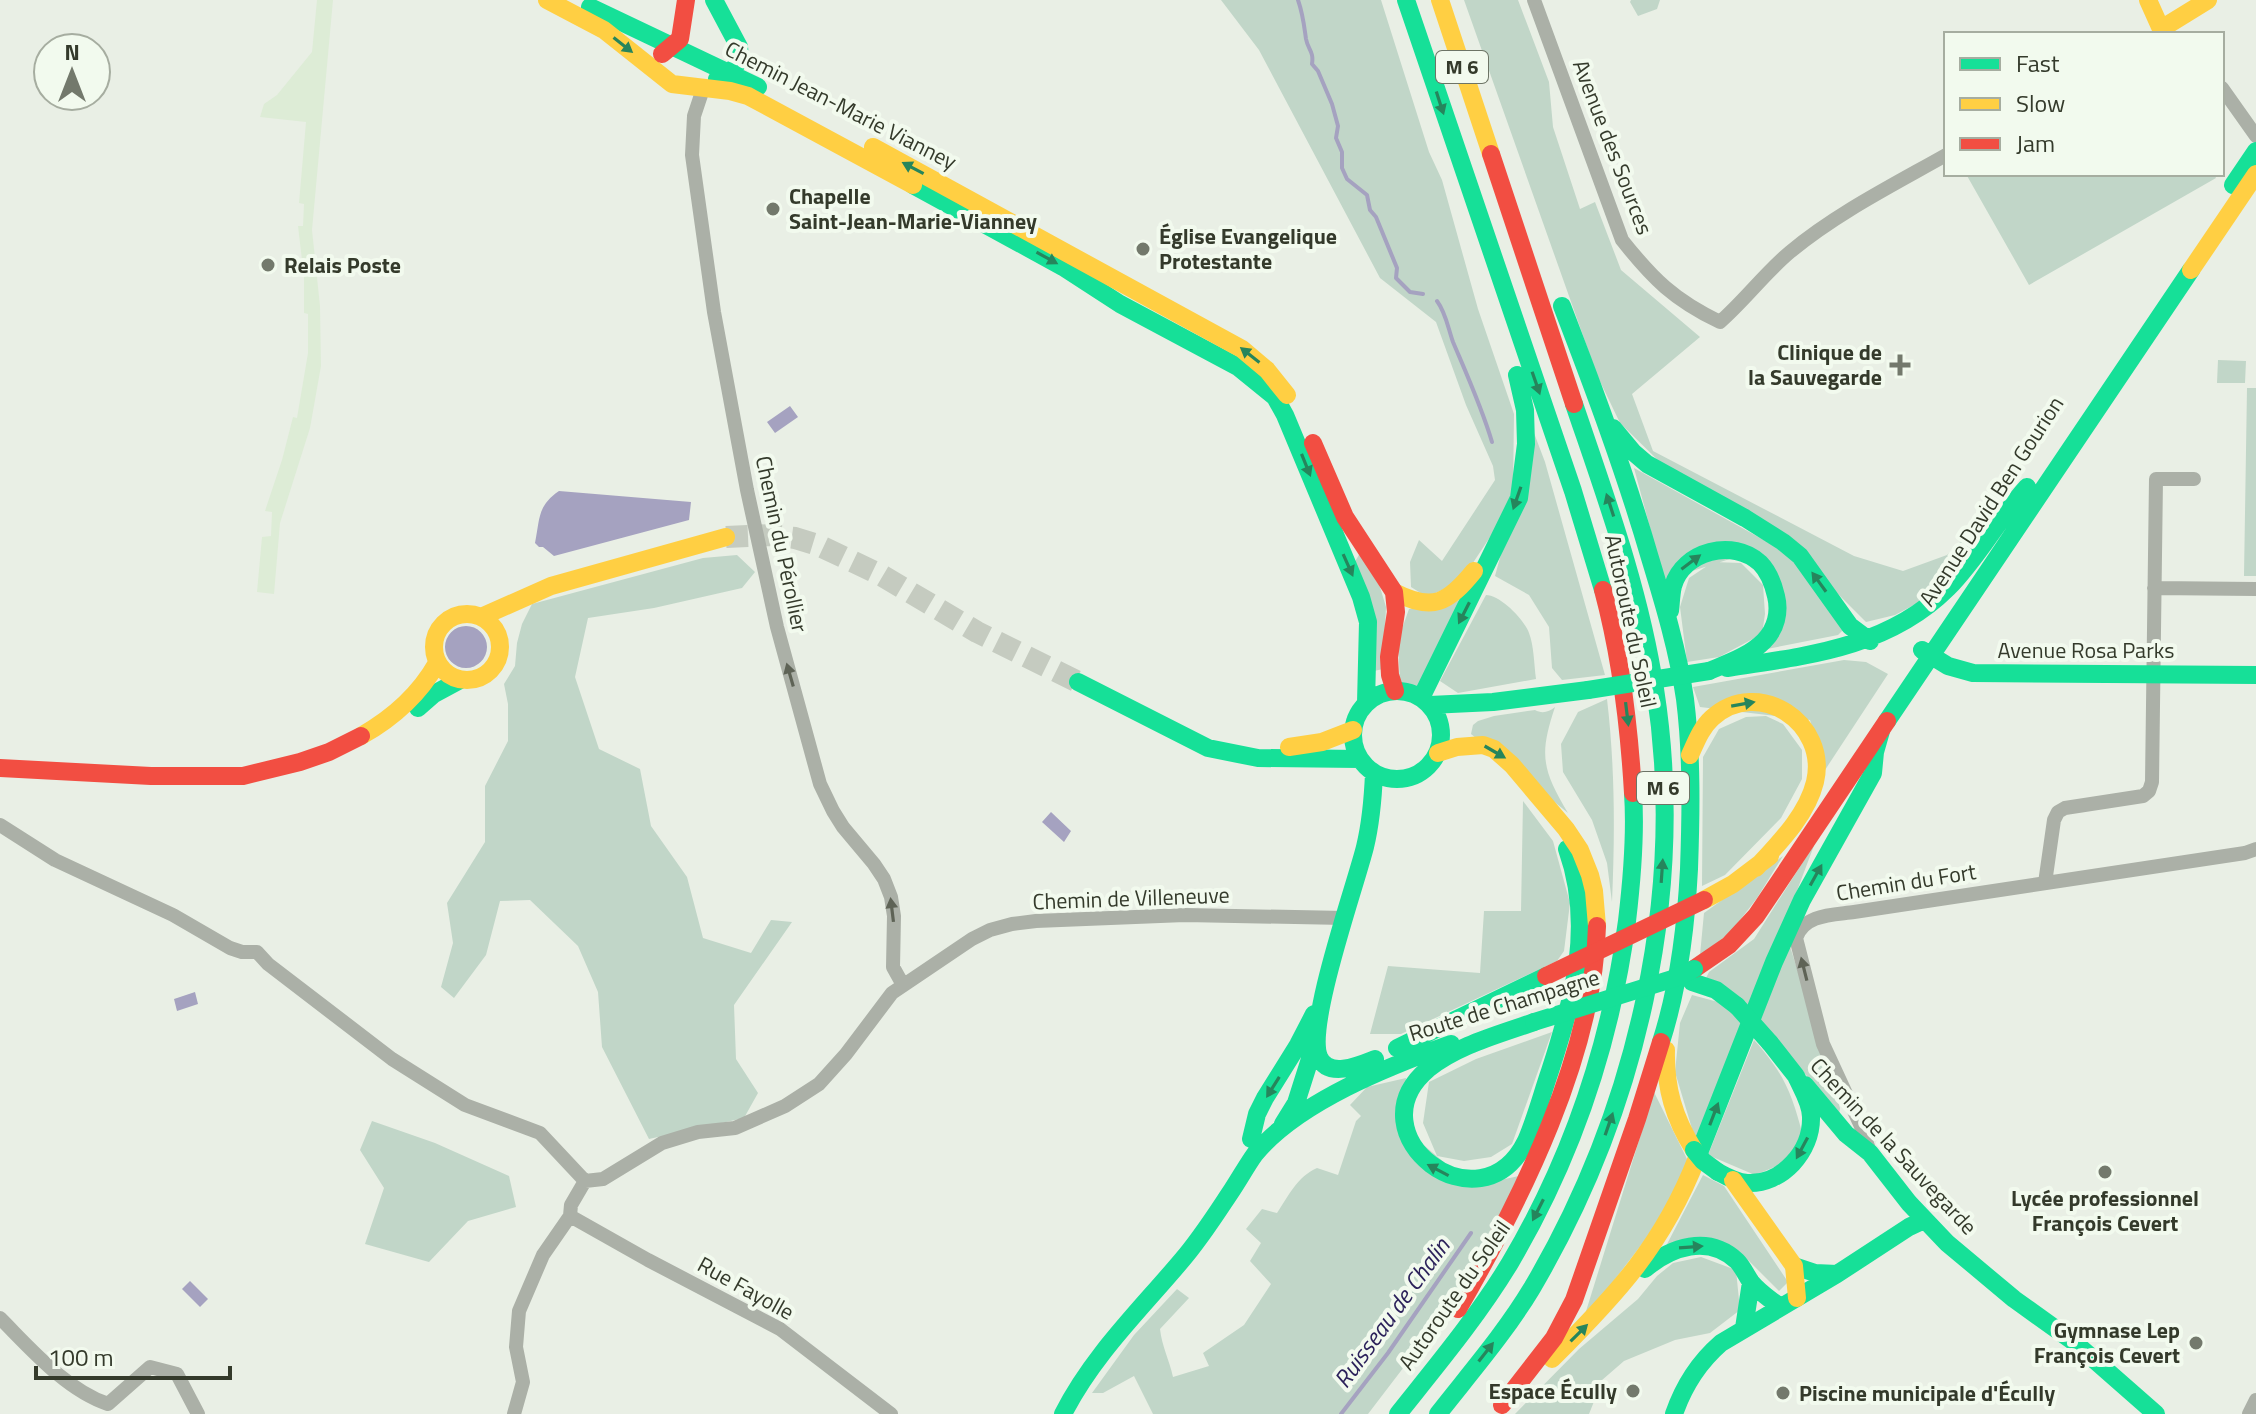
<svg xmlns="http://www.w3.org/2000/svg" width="2256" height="1414" viewBox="0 0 2256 1414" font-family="'Titillium Web',sans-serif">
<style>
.green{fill:#c1d6c8}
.plaza{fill:#ddecd6}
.water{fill:#a5a2c0}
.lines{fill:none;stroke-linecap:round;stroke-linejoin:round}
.stream{stroke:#a5a2c0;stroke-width:4}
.secondary-tunnel{stroke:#c5cbc0;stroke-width:22;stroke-dasharray:22 11;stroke-linecap:butt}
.street{stroke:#abb0a7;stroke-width:14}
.fast{stroke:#16e098;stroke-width:18}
.slow{stroke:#ffcf43;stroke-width:18}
.jam{stroke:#f24e42;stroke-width:18}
.fast-bridge{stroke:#16e098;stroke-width:18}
.jam-bridge{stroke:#f24e42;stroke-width:18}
.oneway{fill:#26855c}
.oneway2{fill:#5e6356}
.poi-dot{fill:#73796c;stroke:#f2faee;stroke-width:3}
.labels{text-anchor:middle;stroke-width:8;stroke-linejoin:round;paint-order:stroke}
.shield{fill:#f2faee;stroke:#6d7466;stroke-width:2}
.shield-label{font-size:20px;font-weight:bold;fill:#343a2b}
.street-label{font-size:22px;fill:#343a2b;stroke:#f2faee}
.poi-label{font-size:22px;font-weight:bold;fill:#343a2b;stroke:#f2faee;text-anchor:start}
.water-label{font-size:24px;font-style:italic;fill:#2c225b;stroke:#f2faee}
</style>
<rect width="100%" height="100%" fill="#e9efe5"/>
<path class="green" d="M1221,0H1381L1429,152L1442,180L1478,309L1514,414L1513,491L1496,528L1461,581L1427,597L1411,587L1410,562L1419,540L1442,561L1495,480L1493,466L1466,405L1436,322L1380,278L1259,50Z
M1464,0H1518L1549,82L1553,127L1580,209L1595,202L1621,270L1700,337L1632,394L1653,451L1854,556L1903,571L1947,555L1971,531L1992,501L1999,512L1942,590L1895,615L1866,622L1826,582L1673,475L1620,423L1597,375Z
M1631,0H1660L1657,9L1638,16L1630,2Z
M1966,174H2214L2216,178L2029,285Z
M2218,360L2246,361L2245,383H2217Z
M2247,388H2256V576H2244Z
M1534,433L1545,462L1605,675L1562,680L1552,668L1549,627L1529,595L1495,576Z
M1634,468L1789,554L1845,628L1838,635L1767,649L1786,610L1758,550L1664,580Z
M1360,553L1380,587L1386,607L1383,669L1374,671L1353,565Z
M737,555L755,572L742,588L654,608L588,618L575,677L599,749L640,769L651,826L687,877L703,938L751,953L771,920L792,922L734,1005L736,1059L758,1093L744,1118L649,1139L602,1047L598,992L578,946L530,900L500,901L486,955L454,998L441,987L453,943L447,903L485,842V786L508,741V704L504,684L515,666L517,643L522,624L532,604L703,558Z
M1713,562L1741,563L1763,585L1765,614L1762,634L1719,657L1687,662L1680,607L1689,578Z
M1486,595C1500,595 1524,619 1529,633C1534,646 1534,664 1536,679L1458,693L1440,681Z
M1461,600L1418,686L1400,684L1398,640L1409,609Z
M1844,660L1866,662L1888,674L1825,770L1810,720L1700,707L1693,687Z
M1607,699C1615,767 1615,834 1612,902L1607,863L1592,820L1563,772L1561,744L1578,712Z
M1555,707C1539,755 1542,769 1568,813L1471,734L1473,725L1478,721L1494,716L1535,710C1542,714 1549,712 1555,707Z
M1766,716L1783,724L1802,750V779L1781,818L1725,875L1702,886L1703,757L1719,729L1746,717Z
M1523,801L1553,841L1570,903L1564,951L1557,961L1401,1034H1370L1388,966L1480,973L1484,911H1521Z
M1815,843L1752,1010L1706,978L1709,972L1754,939Z
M1783,856L1757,898L1730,933L1700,955L1704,913Z
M1789,943L1840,1108L1839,1115L1758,1017Z
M1692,995L1722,1003L1743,1024L1696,1142L1675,1072L1680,1023Z
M1552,1032L1512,1144L1491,1157L1464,1161L1437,1156L1423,1123L1429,1082L1476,1059Z
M1754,1040C1784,1073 1792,1094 1803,1136L1789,1161L1755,1175L1708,1155Z
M1406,1078L1400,1125L1472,1186L1519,1176L1476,1262L1410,1359L1368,1414H1153L1134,1376L1103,1393H1092L1134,1335L1177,1289L1189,1298L1160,1329C1162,1347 1169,1359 1173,1377L1209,1366L1203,1353L1244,1325L1271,1284L1250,1261L1261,1243L1246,1229L1262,1209L1277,1213C1289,1195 1297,1177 1317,1168L1338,1175L1356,1121L1361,1116L1350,1105L1367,1087Z
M1654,1092L1688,1161L1668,1210L1583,1321Z
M372,1121L435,1143L509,1176L516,1207L468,1221L429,1262L365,1244L384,1188L360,1150Z
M1703,1175L1724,1186L1788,1282L1779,1291L1748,1260L1666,1246Z
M1701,1257L1736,1270L1740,1310L1710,1333L1675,1340L1624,1361L1594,1387L1597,1394L1589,1414H1515L1579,1349L1638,1299L1657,1276L1673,1263Z"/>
<path class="plaza" d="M317,0H333L312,230L320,306L321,366L310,428L280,523L274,594L257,592L262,537L271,536L272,512L265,511L282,460L293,417L297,418L308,353V314L304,313V277L298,226H303L304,204L299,203L306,122L260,117L264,104L277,95L312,52Z"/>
<path class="water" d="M790,406L798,417L775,433L767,422Z
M559,491L691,502L689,520L554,556L543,547H539L535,543C540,519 537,506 559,491Z
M445 647a21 21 0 1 1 42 0a21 21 0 1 1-42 0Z
M1051,812L1071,831L1064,842L1042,822Z
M195,992L198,1004L177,1011L174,999Z
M190,1281L208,1299L200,1307L182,1289Z"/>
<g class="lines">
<path class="stream" d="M1298,0C1303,14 1304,25 1306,39C1308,50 1314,51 1312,64L1318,71L1332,104L1338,126L1336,138L1342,152V168L1347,179L1367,195L1370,210L1376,217L1397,268L1396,278L1410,292L1423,294
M1437,301C1446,313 1448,328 1453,342C1467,375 1482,408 1492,442
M1341,1414L1388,1353L1471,1233"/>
<path class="secondary-tunnel" d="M726,537L771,535L795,538L818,545L881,575L977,632L1078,682"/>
<path class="street" d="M1534,0L1622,240C1653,279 1674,300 1720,322C1745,300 1765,273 1790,252C1837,213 1893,185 1946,155
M2222,88L2256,136
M703,89L694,116L692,155L714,312L747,490L777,627L820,784L833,811L843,827L874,864L884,879L891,897L894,916L893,967L903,985
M2154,588L2256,589
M0,825L55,860L173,915L230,948L242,952H257L268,964L392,1059L465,1105L540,1133L585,1181
M2045,883L2054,820L2058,812L2065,808L2143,796L2149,791L2152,782L2156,479H2194
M1869,1149L1860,1124L1823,1044L1796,938C1804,914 1833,915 1854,912L2245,853L2256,849
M570,1216L648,1260L780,1329L891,1414
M0,1318C30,1348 66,1390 108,1404L150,1367L177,1374L198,1414
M514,1414L523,1382L516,1347L519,1311L543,1255L570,1216L571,1205L585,1181L603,1179L662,1143L698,1132L735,1128L785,1106L819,1084L846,1054L892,993L972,939L990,930L1012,924L1036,921L1185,915L1345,918
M2249,1414L2256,1400"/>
<path class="fast" d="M714,0L739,47L740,57L731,75L717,79
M1406,0L1573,491L1603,590
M590,7L758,87
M913,185L1063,267L1120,304L1238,367L1275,397L1285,415L1361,597L1368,622L1366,703
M2233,185L2256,151
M1562,306C1594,389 1625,472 1650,558C1664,604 1678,651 1685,699C1692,755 1691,813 1689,869C1686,927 1679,986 1661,1042
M1613,428L1633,452L1647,464L1745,518L1783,542L1800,556L1850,626L1870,641
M1670,611C1671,603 1671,594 1673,586C1683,551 1733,538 1760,563C1769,572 1773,583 1776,596C1780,612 1776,629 1764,641C1749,656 1728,663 1709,671
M1922,650L1948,666L1973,673L2256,675
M1727,668C1806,656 1888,648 1948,588C1978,558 1998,519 2027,487
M1078,682L1208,748L1258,758L1360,759
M1353 735a44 44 0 1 1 88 0a44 44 0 1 1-88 0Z
M1421,698L1519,498L1526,444L1525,410L1517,375
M1430,705L1493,702L1588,690
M418,708L434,694L460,680
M1887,721L2191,270
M1374,773C1373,798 1371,822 1365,847C1355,887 1306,1025 1319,1057C1328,1079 1360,1065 1375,1059
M1692,982L1716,990L1737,1006
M1534,1022C1498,1035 1458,1045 1428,1069C1351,1134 1480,1234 1526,1141C1536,1118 1542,1094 1550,1071C1574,997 1594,925 1567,849
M1770,1043L1796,1076
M1397,1048L1546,976
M1805,1085L1846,1134L1870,1153L1909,1203L1947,1243L2014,1299L2074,1342L2156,1414
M1283,1124L1296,1103L1316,1040
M1251,1139L1257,1114L1265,1098L1298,1045L1314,1014
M1697,1158L1774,962L1802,900L1873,773L1875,752L1881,731
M1718,1172C1727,1177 1737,1182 1747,1183C1782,1185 1812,1151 1811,1117C1811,1103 1802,1089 1796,1076
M1794,1266L1815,1273L1837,1274
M1645,1269C1671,1247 1708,1234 1737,1261C1743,1267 1746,1275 1751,1282C1759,1292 1770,1299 1780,1307
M1744,1328L1751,1282
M1063,1414C1093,1355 1140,1310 1182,1260C1201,1238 1216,1214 1232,1190C1240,1178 1247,1165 1255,1154C1298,1102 1389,1066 1451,1044
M1398,1414C1437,1365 1478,1316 1510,1263C1572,1158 1611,1041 1627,921C1632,879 1636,835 1633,793
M1438,1414C1470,1373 1505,1333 1532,1288C1637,1110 1687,894 1655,689C1640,590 1606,498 1574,404
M1674,1414C1684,1385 1698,1363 1721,1343L1837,1274L1909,1227L1924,1220"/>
<path class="slow" d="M547,0L604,30L672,84L730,91L748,96L913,185
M1440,0L1491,154
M2148,0L2161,29L2208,0
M873,147L1242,349L1267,370L1287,395
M2191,270L2256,174
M1394,592C1433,612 1448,603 1474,571
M434 647a33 33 0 1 1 66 0a33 33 0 1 1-66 0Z
M481,617L551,586L726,537
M361,736C393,718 419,695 437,663
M1289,747L1322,742L1353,730
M1438,753L1457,747L1483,745L1494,749L1512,765L1566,829L1580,850L1590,875L1594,891L1597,926
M1690,755C1696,742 1701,728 1712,718C1758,676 1829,723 1815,782C1807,815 1779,843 1756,868
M1704,900L1733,884L1770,856
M1666,1050C1665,1088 1674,1118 1694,1150
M1733,1180L1794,1266L1797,1298
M1552,1359C1617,1294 1663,1245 1697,1158"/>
<path class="jam" d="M662,54L680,39L686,0
M1491,154L1574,404
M1313,443L1345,517L1394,592L1396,612L1389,657L1390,675L1395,691
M1603,590C1621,657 1629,724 1633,793
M0,768L151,776H243L300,762L329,752L361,736
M1694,969L1729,945L1756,916L1887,721
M1458,1309C1521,1200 1594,1054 1597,926
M1502,1405L1554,1338L1574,1300L1637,1119L1661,1042"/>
<path class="fast-bridge" d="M1588,690L1709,671
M1737,1006L1770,1043
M1534,1022L1672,979L1694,969
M1694,1150L1703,1161L1718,1172"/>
<path class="jam-bridge" d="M1546,976L1704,900"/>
</g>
<defs><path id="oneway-solid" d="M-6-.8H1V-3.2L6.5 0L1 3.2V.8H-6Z" transform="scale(2)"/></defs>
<g class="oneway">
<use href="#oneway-solid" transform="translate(623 45) rotate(38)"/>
<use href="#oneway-solid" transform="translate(1440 103) rotate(72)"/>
<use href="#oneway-solid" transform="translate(913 168) rotate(-152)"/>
<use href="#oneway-solid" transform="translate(1047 258) rotate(29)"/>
<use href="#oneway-solid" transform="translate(1250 355) rotate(-142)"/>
<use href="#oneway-solid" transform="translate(1536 383) rotate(71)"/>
<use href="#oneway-solid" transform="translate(1306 465) rotate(68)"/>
<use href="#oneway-solid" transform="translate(1517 498) rotate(109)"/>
<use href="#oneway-solid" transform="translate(1610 505) rotate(-108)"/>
<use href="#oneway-solid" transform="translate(1691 562) rotate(-37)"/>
<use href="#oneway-solid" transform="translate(1348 565) rotate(66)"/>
<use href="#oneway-solid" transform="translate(1819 582) rotate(-126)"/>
<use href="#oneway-solid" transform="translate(1464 613) rotate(117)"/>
<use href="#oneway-solid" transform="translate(1743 704) rotate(-10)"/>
<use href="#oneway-solid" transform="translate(1627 714) rotate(83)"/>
<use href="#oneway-solid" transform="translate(1495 752) rotate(30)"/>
<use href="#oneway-solid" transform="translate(1662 871) rotate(-86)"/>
<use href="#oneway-solid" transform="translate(1816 875) rotate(-61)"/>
<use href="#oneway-solid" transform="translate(1273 1087) rotate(122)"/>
<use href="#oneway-solid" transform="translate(1714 1114) rotate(-69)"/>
<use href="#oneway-solid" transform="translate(1609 1124) rotate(-71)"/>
<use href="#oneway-solid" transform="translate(1802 1148) rotate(118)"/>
<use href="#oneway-solid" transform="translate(1438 1170) rotate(-152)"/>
<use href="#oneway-solid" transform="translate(1538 1210) rotate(117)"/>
<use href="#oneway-solid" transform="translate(1691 1247) rotate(-4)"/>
<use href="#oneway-solid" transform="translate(1579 1333) rotate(-45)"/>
<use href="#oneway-solid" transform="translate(1486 1352) rotate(-52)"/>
</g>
<g class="oneway2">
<use href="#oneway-solid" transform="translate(790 675) rotate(-106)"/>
<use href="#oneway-solid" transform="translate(892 910) rotate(-97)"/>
<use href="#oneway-solid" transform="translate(1804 969) rotate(-104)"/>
</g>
<g class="poi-dot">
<circle cx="773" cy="209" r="8"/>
<circle cx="1143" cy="249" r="8"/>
<circle cx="268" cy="265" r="8"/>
<path d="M1896 353h8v8h8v8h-8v8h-8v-8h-8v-8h8z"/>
<circle cx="2105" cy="1172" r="8"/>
<circle cx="2196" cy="1343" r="8"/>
<circle cx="1633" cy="1391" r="8"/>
<circle cx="1783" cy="1393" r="8"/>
</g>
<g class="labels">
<g class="shield">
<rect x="1436" y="51" width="52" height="32" rx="6"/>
<rect x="1637" y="772" width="52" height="32" rx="6"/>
</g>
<g class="shield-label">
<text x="1462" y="74">M 6</text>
<text x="1663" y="795">M 6</text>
</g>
<g class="street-label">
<text transform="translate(841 105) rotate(27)" y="8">Chemin Jean-Marie Vianney</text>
<text transform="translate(1613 147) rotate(69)" y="8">Avenue des Sources</text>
<text transform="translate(1991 501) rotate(-57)" y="8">Avenue David Ben Gourion</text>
<text transform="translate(782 544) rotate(78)" y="8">Chemin du Pérollier</text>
<text transform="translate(1631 621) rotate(78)" y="8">Autoroute du Soleil</text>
<text x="2086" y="658">Avenue Rosa Parks</text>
<text transform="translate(1906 882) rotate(-9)" y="8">Chemin du Fort</text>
<text transform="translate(1131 898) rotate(-2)" y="8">Chemin de Villeneuve</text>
<text transform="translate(1504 1005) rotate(-17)" y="8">Route de Champagne</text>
<text transform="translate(1894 1146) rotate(47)" y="8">Chemin de la Sauvegarde</text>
<text transform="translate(746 1288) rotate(29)" y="8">Rue Fayolle</text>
<text transform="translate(1454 1295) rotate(-55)" y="8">Autoroute du Soleil</text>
</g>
<g class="poi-label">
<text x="789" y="204">Chapelle<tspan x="789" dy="25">Saint-Jean-Marie-Vianney</tspan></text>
<text x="1159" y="244">Église Evangelique<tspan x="1159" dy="25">Protestante</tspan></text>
<text x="284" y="273">Relais Poste</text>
<text x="1882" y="360" text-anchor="end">Clinique de<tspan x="1882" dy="25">la Sauvegarde</tspan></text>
<text x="2105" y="1206" text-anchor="middle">Lycée professionnel<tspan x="2105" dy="25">François Cevert</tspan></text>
<text x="2180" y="1338" text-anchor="end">Gymnase Lep<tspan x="2180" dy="25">François Cevert</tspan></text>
<text x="1617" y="1399" text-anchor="end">Espace Écully</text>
<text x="1799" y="1401">Piscine municipale d'Écully</text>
</g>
<g class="water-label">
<text transform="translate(1392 1313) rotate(-54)" y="8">Ruisseau de Chalin</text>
</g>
</g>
<rect x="1944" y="32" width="280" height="144" fill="#f2faee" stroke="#a6ada0" stroke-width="2"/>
<rect x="1960" y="58" width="40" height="12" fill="#16e098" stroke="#a6ada0" stroke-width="2"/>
<text x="2016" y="72" font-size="24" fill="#343a2b">Fast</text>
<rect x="1960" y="98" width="40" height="12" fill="#ffcf43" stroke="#a6ada0" stroke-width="2"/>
<text x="2016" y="112" font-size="24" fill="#343a2b">Slow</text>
<rect x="1960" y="138" width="40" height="12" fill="#f24e42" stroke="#a6ada0" stroke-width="2"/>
<text x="2016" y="152" font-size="24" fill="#343a2b">Jam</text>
<g transform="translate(72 72)"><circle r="38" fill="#f2faee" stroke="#a6ada0" stroke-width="2"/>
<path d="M0-6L14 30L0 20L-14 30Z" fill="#73796c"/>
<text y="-12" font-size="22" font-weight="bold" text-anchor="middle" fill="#343a2b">N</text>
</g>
<path d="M36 1366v12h194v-12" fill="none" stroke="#343a2b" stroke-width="4"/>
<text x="48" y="1366" font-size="24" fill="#343a2b" stroke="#f2faee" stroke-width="6" paint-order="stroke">100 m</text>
</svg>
